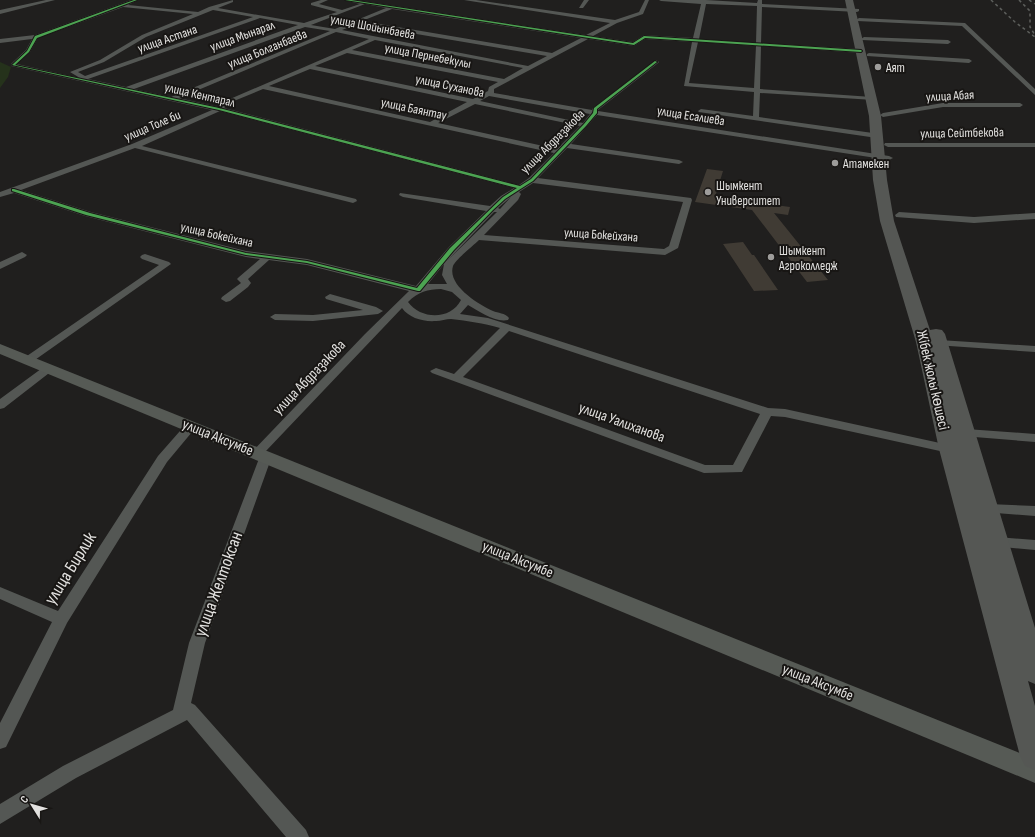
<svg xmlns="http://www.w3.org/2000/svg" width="1035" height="837" viewBox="0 0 1035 837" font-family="'Sofia Sans Condensed',sans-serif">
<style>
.green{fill:#25321b}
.building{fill:#403b34}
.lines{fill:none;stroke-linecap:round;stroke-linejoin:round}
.street{fill:#545754;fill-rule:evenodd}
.secondary{fill:#565a55;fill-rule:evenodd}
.primary{fill:#555754;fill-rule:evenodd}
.rail{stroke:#5d5f5c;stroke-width:1.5;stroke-dasharray:3 3;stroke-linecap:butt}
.cycleway-casing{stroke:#181614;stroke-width:2}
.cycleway{fill:#4ca352;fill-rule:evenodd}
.poi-dot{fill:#9e9d9b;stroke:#181614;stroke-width:1.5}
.labels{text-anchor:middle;stroke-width:4;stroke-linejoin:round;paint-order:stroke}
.far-street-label{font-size:13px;fill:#e2e1df;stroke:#181614}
.far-poi-label{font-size:13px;fill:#e2e1df;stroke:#181614;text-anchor:start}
.street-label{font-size:15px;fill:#e2e1df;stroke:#181614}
.near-street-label{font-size:18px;fill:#e2e1df;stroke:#181614}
</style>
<rect width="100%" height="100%" fill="#201f1e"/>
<path class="green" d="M0,62L11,67L8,77L0,88Z"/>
<path class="building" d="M707,169L723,171L715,197L790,207L788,215L774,213L828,280L807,282L752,210L695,202Z
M743,242L752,255H754L778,290L754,291L723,244Z"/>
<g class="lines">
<path class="street" d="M46,0H55L0,14V10Z
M131,0H138L128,5L198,12L209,7L233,0V2L218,8L304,23L337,12L311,5V3L321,0H328L319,4L342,10L360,4L344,0H356L586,35L610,23L464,0H476L615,20L639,12L645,0H649L643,14L617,23L593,36L633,42L644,35L693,38L701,4L661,1L659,0H706L757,3L758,0H762V4L859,9V11L857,12L762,7L761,43L861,49L864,51L861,53L761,46L760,89L872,97L874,98V100L760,93L759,117L880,134V138H877L699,112L698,111L701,109L753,116L754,92L684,86L692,42L645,39L634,46L588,39L494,89V93L592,110L593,108L656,60L659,62L658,63L598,110V111L889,156L893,158L889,160L597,115L571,144L679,160L683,162L679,164L567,148L538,178L691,198L692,200L678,248L665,255L479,240C473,246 456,259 453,266C447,285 478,304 493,311C498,313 505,313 509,318L508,320C495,323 479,311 468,305L460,314L488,318L768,408L785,409L949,445L953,446L955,449L953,452L949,453L785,417L771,416L742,472L704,473L432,373L430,371L436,368L454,374L500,328C483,323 468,321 451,319C446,319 441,321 436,321C423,322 409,318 402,308L265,452L270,453L272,456L205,643L191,703L195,705L306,830L309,837H286L187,720L76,778L0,824V804L63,766L173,710L189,643L260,456H253L251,453L365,334L409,291L307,265L269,260L248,279L251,283L248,287L230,301L226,302L221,299L222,297L241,283L237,279L239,277L260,259L246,257L85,216L14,193L0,197V192L132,144L212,110L11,66V64L26,50L32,39L0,43V39L35,35ZM365,4L386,8L335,29L311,25ZM706,4L757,6L756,43L699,39ZM123,7L193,14L142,35L100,60L70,72L80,78L17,64L30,52L38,38ZM392,9L581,38L552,53L362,21ZM213,10L253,17L85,76L78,72L104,62L146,37ZM260,18L298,25L126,87L88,79ZM357,24L547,56L528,66L342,30ZM305,27L330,31L171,97L134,89ZM336,32L369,39L230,99L218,107L179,98ZM375,40L523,68L504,79L352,50ZM698,42L756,46L754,88L689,83ZM347,53L498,82L489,87L488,91L473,99L315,66ZM310,69L467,102L430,122L269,86ZM263,89L554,153L529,178L519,185L224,108L234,101ZM489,96L590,114L583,123L480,101ZM475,104L580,126L557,149L438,123ZM220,111L514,188L501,196L490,206L400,193L399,195L403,197L486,211L449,247L416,286L307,259L246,251L91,212L21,190L135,148L353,203L357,201L356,199L142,146ZM533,183L683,202L669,246L664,249L484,235L518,200L521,194L519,192ZM511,197L500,209L498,208ZM494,212H497L448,260ZM444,264L442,275L447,284H428ZM441,289L452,292L461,300C451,320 421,320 408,302C418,292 428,289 441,289ZM509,331L760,414L733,465H705L463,377Z
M584,0H589L583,8H579Z
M859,18L965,23L1035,89V95L962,26L857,21L856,20Z
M864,37L948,40L951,42L948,44L862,40L861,39Z
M869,53L969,59L972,61L969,63L867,56V54Z
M943,103H1020L1023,105L1020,107H943L883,117L880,115L883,113Z
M885,143H1035V147H888L884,145Z
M899,212L974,217L1035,213V219L974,223L896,217L895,215Z
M22,252L27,255L25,257L0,269V262Z
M145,254L169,262L171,264L32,362H24L22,360L24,358L159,265L142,259L140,257L142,255Z
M330,294L376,307L383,311L378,314L313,321L275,320L270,317L275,314L313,315L363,310L326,299L325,297Z
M939,340L1035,346V352L935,345L934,343L935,341Z
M49,365L55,368L53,370L4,408L0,409V399L45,366Z
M191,422L195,423L197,426L167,462L67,623L6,747L0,749V723L52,622L0,599V587L58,611L158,456L187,423Z
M966,429L1035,434V442L962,436L960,433L962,430Z
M988,504L1035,506V516L983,512L981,509L983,506Z
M997,537L1035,540V550L992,546L990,542L992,538Z"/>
<path class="secondary" d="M0,344L1035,759V783L0,354Z"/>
<path class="primary" d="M845,0H853L881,116L887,180L894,221L930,330L936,329L942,330L945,334L1035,628V684L1028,681L1035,706V770L1025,766L1020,756L939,449L916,342L880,221L873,180L869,116Z"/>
<path class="rail" d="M991,0L1015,22L1035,37
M1019,0L1030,11V27L1035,35
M1029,0L1035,4"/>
<g class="cycleway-casing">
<path id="cycleway" d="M134,0H137L37,38L29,52L15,65L219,108L520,186L531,179L584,124L593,113L594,108L655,61L657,62L597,109V113L586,126L533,181L505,199L493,210L454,250L420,291H418L307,263L246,255L86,215L12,191V189H14L90,213L246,253L307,261L417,288L450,248L503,197L517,188L219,110L12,65L27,51L35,36Z
M345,0H351L633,43L644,36L861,50L862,51L861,52L645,38L634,45Z"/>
</g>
<use href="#cycleway" class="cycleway"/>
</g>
<g class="poi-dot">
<circle cx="878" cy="67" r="4"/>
<circle cx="835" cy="163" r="4"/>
<circle cx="708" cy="192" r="4"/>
<circle cx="771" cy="257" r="4"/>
</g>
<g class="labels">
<g class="far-street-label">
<text transform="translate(373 26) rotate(11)" y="5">улица Шойынбаева</text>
<text transform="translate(242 35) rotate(-20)" y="5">улица Мынарал</text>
<text transform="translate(167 38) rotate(-19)" y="5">улица Астана</text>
<text transform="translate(267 48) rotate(-22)" y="5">улица Болганбаева</text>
<text transform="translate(428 55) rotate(11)" y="5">улица Пернебекулы</text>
<text transform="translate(450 85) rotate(12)" y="5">улица Суханова</text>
<text transform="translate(200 94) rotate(13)" y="5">улица Кентарал</text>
<text transform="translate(950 95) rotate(-3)" y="5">улица Абая</text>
<text transform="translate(414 108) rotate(12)" y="5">улица Баянтау</text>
<text transform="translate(691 115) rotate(9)" y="5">улица Есалиева</text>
<text transform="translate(152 125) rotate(-23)" y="5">улица Толе би</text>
<text transform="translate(962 132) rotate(-1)" y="5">улица Сейтбекова</text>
<text transform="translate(552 141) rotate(-45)" y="5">улица Абдразакова</text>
<text transform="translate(217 234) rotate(13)" y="5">улица Бокейхана</text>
<text transform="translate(601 234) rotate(4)" y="5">улица Бокейхана</text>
</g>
<g class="far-poi-label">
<text x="886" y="72">Аят</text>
<text x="843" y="168">Атамекен</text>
<text x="716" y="190">Шымкент<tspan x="716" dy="15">Университет</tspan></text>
<text x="779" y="255">Шымкент<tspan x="779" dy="15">Агроколледж</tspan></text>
</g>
<g class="street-label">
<text transform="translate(309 377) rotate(-46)" y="5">улица Абдразакова</text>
<text transform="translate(933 380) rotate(77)" y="5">Жібек жолы көшесі</text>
<text transform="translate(622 422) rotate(20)" y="5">улица Уалиханова</text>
<text transform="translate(218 437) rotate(22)" y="5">улица Аксумбе</text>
<text transform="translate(518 559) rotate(22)" y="5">улица Аксумбе</text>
<text transform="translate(818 682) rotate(22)" y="5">улица Аксумбе</text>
</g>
<g class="near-street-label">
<text transform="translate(70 568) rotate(-58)" y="6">улица Бирлик</text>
<text transform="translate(218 584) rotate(-70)" y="6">улица Желтоксан</text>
</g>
</g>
<g transform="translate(32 805) rotate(307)" stroke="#181614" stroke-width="3" paint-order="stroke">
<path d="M0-3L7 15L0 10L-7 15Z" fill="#e2e1df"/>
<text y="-6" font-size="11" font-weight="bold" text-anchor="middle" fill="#e2e1df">С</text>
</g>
</svg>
